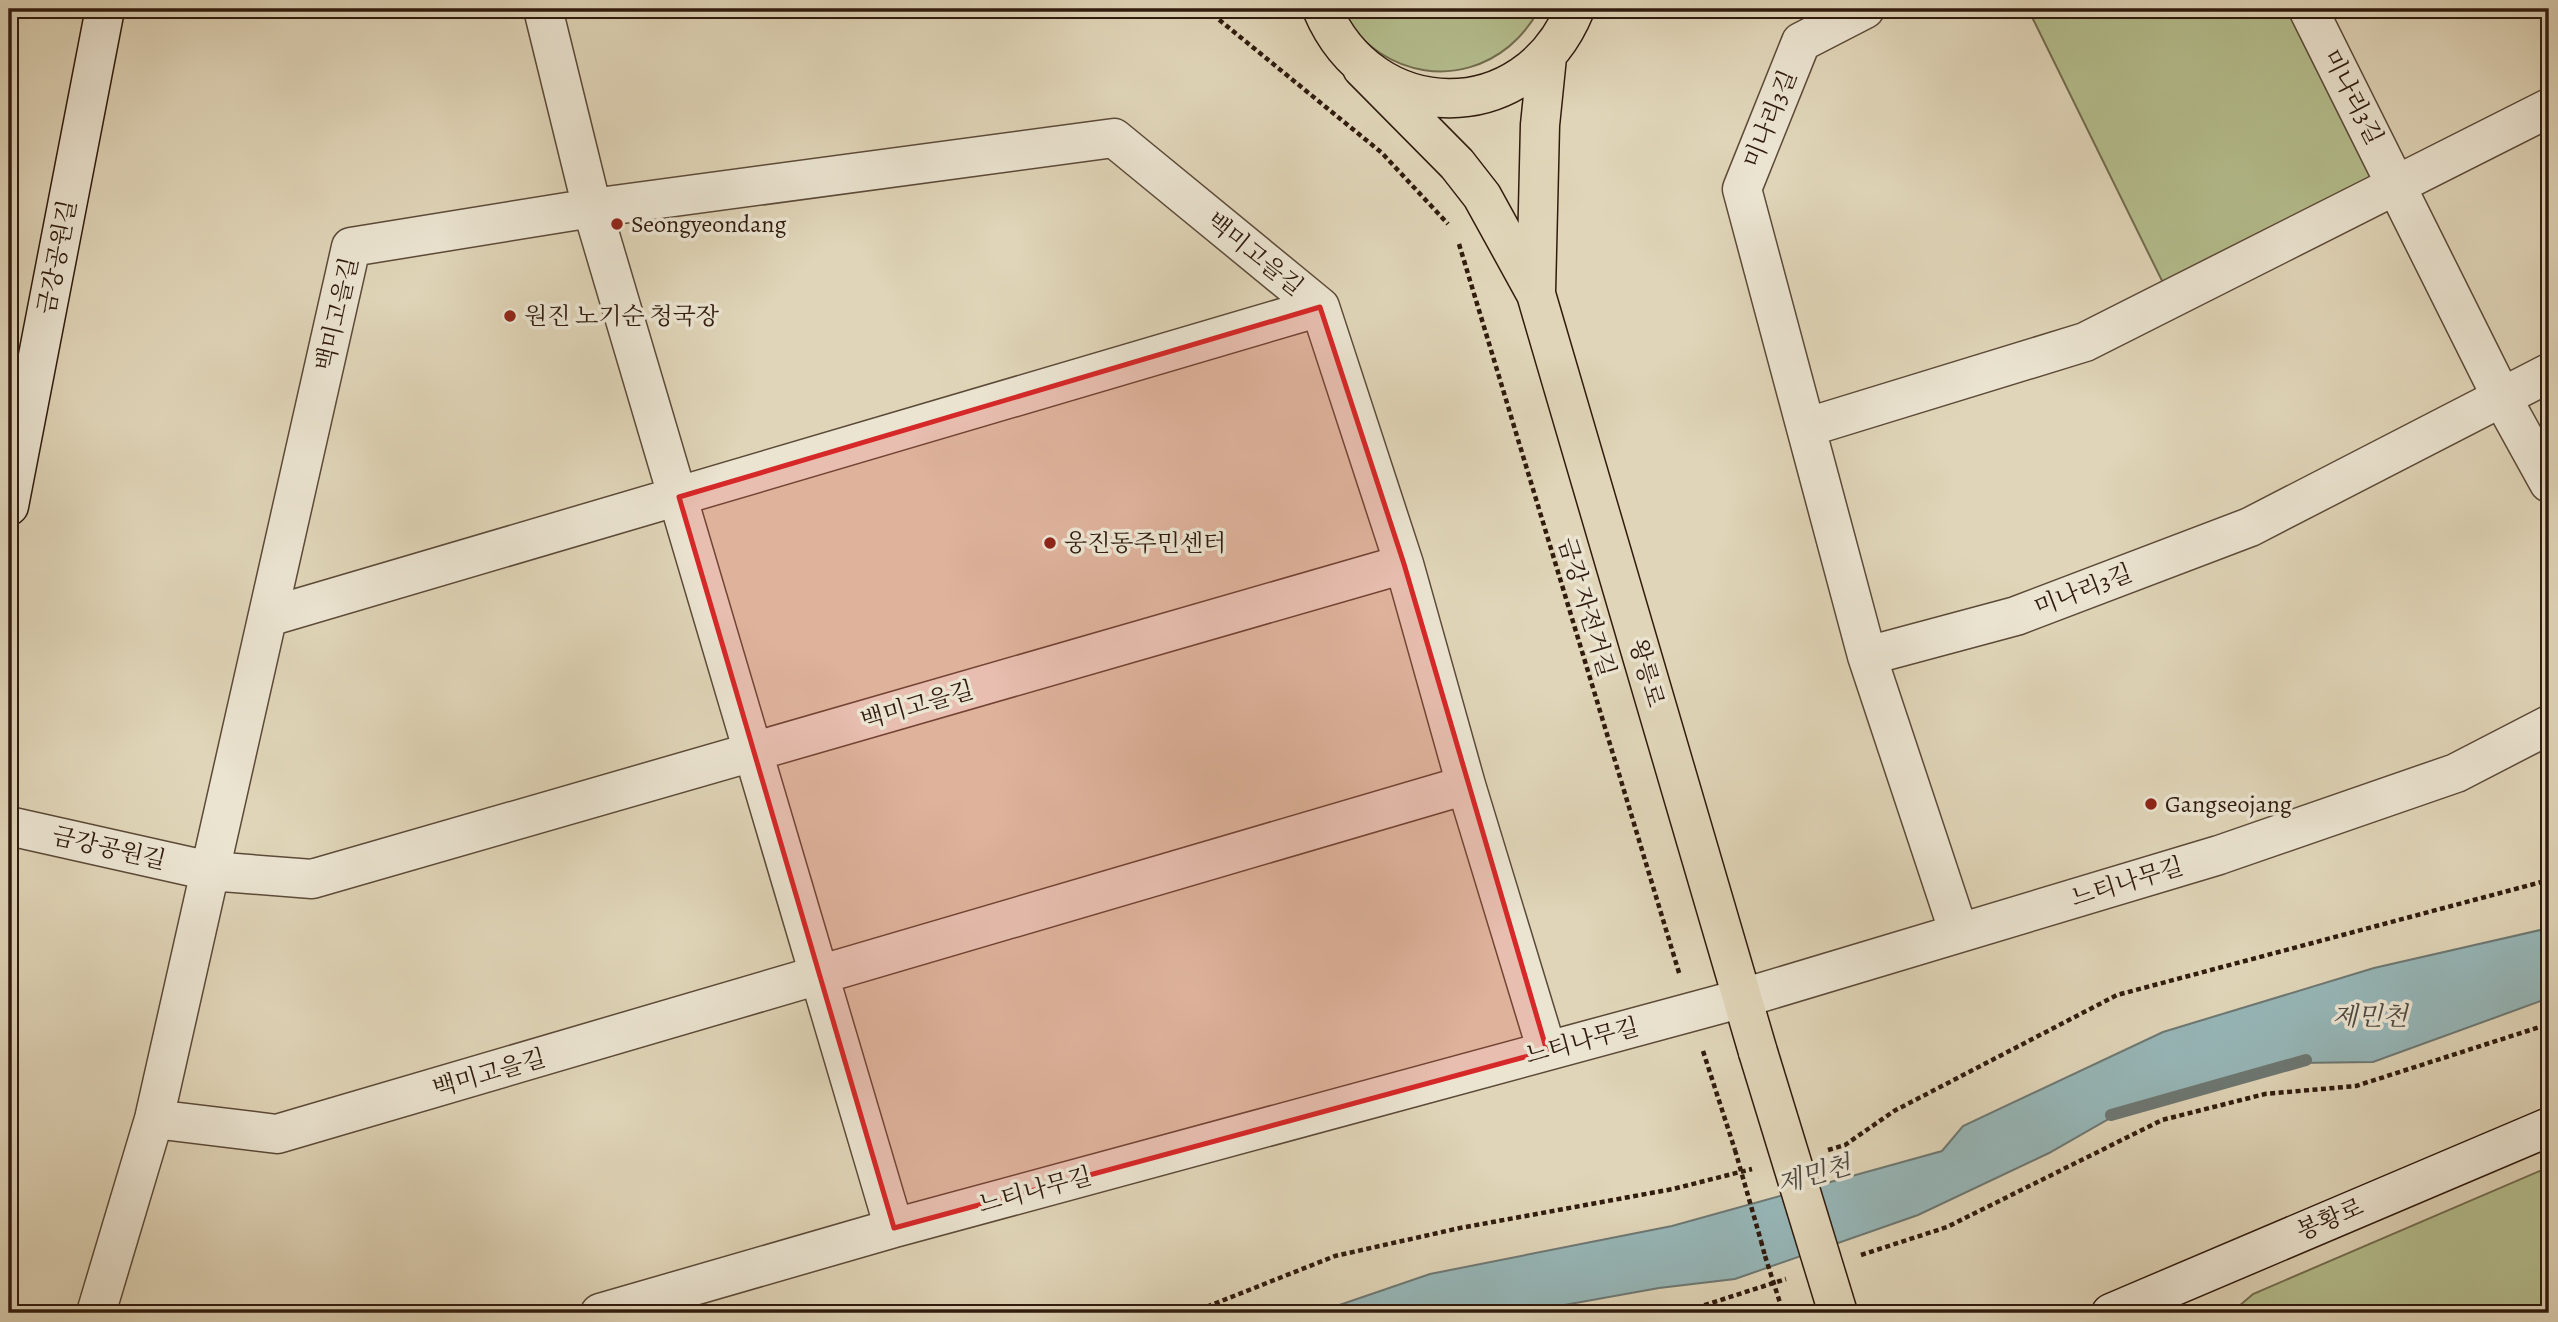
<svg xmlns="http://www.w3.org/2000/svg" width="2558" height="1322" viewBox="0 0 2558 1322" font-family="Alegreya,'Noto Serif KR',serif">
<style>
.green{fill:#b4bd8d;stroke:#726c4e;stroke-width:2}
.water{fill:#96b6b7;stroke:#6d7873;stroke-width:2}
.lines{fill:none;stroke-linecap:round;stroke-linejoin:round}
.stream{stroke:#6d7873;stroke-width:12}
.minor-casing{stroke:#5c4a38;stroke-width:41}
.secondary-casing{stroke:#301b0e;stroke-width:41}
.primary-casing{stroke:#301b0e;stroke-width:41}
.path{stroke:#301b0e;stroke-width:4.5;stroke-dasharray:5 3.5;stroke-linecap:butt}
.minor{stroke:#ebe4d1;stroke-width:38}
.secondary{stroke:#ebe4d1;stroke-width:38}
.primary{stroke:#e0d5b8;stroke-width:38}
.primary-bridge-casing{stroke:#301b0e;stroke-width:41;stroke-linecap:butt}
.path-bridge{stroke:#301b0e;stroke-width:4.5;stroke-dasharray:5 3.5;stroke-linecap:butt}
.primary-bridge{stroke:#e0d5b8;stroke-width:38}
.marked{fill:#d62828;fill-opacity:0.2;stroke:#d62828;stroke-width:5;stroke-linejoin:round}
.poi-dot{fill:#8f2418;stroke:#ebe4d1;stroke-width:2.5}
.labels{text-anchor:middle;stroke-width:7;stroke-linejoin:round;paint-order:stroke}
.street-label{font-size:24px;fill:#301b0e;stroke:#ebe4d1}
.poi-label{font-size:24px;fill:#301b0e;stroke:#ebe4d1;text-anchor:start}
.water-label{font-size:26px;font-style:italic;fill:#4f4a41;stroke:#ebe4d1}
</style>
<rect width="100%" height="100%" fill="#e0d5b8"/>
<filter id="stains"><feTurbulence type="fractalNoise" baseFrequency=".00286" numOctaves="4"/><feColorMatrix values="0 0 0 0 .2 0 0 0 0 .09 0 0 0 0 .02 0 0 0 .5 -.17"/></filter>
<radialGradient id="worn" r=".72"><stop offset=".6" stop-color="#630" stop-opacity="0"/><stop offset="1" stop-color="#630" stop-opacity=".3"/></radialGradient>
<path class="green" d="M1342,9H1539C1508,69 1437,90 1380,53C1365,43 1348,27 1342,9Z
M2028,9H2288L2380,194L2171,299Z
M2549,1167V1313H2231L2253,1294Z"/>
<path class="water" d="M2549,928V998L2373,1062L2296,1063L2121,1112L2049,1153L1918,1215L1735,1279L1659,1288L1520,1313H1316L1430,1274L1672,1226L1942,1151L1963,1126L2163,1032L2374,968Z"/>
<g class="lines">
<path class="stream" d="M2111,1115L2306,1060"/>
<g class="minor-casing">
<path id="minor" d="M543,9L592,208L894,1228
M1865,9L1801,42L1742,189L1867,656L1959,933
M2308,9L2502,398L2549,483
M1320,307L1404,564L1466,785L1547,1051
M1808,427L2085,342L2549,108
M268,617L1320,307
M1867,656L2016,616L2250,527L2549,373
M9,826L210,871L312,879L1404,564
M154,1119L277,1134L1466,785
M96,1313L154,1119L351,247L592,208L1114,138L1320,307
M600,1313L894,1228L1743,998L2219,855L2456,773L2549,725"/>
</g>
<g class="secondary-casing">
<path id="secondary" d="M9,506L105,9
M2111,1313L2549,1127"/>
</g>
<g class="primary-casing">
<path id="primary" d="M1322,9C1372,127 1526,129 1575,9
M1362,68L1457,164L1482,196L1536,294L1758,1052
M1536,292L1540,125L1547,57"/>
</g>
<path class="path" d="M1206,9L1382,153L1448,224
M1459,244L1680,976
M1703,1051L1735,1150
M1828,1150L1845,1145L1894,1111L2117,995L2549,880
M1761,1241L1765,1256
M1861,1255L1947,1227L2162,1120L2265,1094L2356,1086L2549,1024
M1782,1309L1783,1313
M1191,1313L1335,1256L1460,1228L1673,1189L1752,1169
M1680,1313L1786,1279"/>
<use href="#minor" class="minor"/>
<use href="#secondary" class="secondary"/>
<use href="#primary" class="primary"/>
<g class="primary-bridge-casing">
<path id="primary-bridge" d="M1758,1052L1838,1313"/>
</g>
<path class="path-bridge" d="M1735,1150L1761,1241
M1765,1256L1782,1309"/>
<use href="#primary-bridge" class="primary-bridge"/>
</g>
<path class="marked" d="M1320,307L1404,564L1547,1051L894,1228L679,497Z"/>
<g class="poi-dot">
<circle cx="617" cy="224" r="7"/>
<circle cx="510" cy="316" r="7"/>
<circle cx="1050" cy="543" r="7"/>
<circle cx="2151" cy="804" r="7"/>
</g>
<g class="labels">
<g class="street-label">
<text transform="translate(2353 97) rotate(63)" y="8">미나리3길</text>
<text transform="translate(1770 119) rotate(-68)" y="8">미나리3길</text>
<text transform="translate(1255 254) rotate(39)" y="8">백미고을길</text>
<text transform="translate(57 257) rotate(-79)" y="8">금강공원길</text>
<text transform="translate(337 314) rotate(-77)" y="8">백미고을길</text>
<text transform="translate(2083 590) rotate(-21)" y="8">미나리3길</text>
<text transform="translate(1587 607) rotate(73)" y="8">금강 자전거길</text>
<text transform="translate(1647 673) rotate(74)" y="8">왕릉로</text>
<text transform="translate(917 705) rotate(-16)" y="8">백미고을길</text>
<text transform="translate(109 848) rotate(13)" y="8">금강공원길</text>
<text transform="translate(2127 882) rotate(-17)" y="8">느티나무길</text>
<text transform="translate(1582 1041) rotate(-15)" y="8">느티나무길</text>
<text transform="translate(489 1073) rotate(-16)" y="8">백미고을길</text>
<text transform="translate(1035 1190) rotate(-15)" y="8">느티나무길</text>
<text transform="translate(2330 1219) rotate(-23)" y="8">봉황로</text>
</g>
<g class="poi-label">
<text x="631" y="232">Seongyeondang</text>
<text x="524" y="324">원진 노기순 청국장</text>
<text x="1064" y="551">웅진동주민센터</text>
<text x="2165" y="812">Gangseojang</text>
</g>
<g class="water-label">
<text x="2370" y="1025">제민천</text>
<text transform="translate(1814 1174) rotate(-16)" y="9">제민천</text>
</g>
</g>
<rect width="2558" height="1322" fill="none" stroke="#e0d5b8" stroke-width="35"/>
<rect x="10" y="10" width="2537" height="1301" fill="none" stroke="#301b0e" stroke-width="3.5"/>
<rect x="18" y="18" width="2523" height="1287" fill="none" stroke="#301b0e" stroke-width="2"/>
<rect width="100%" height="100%" filter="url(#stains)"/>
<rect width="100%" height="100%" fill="url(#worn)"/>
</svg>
